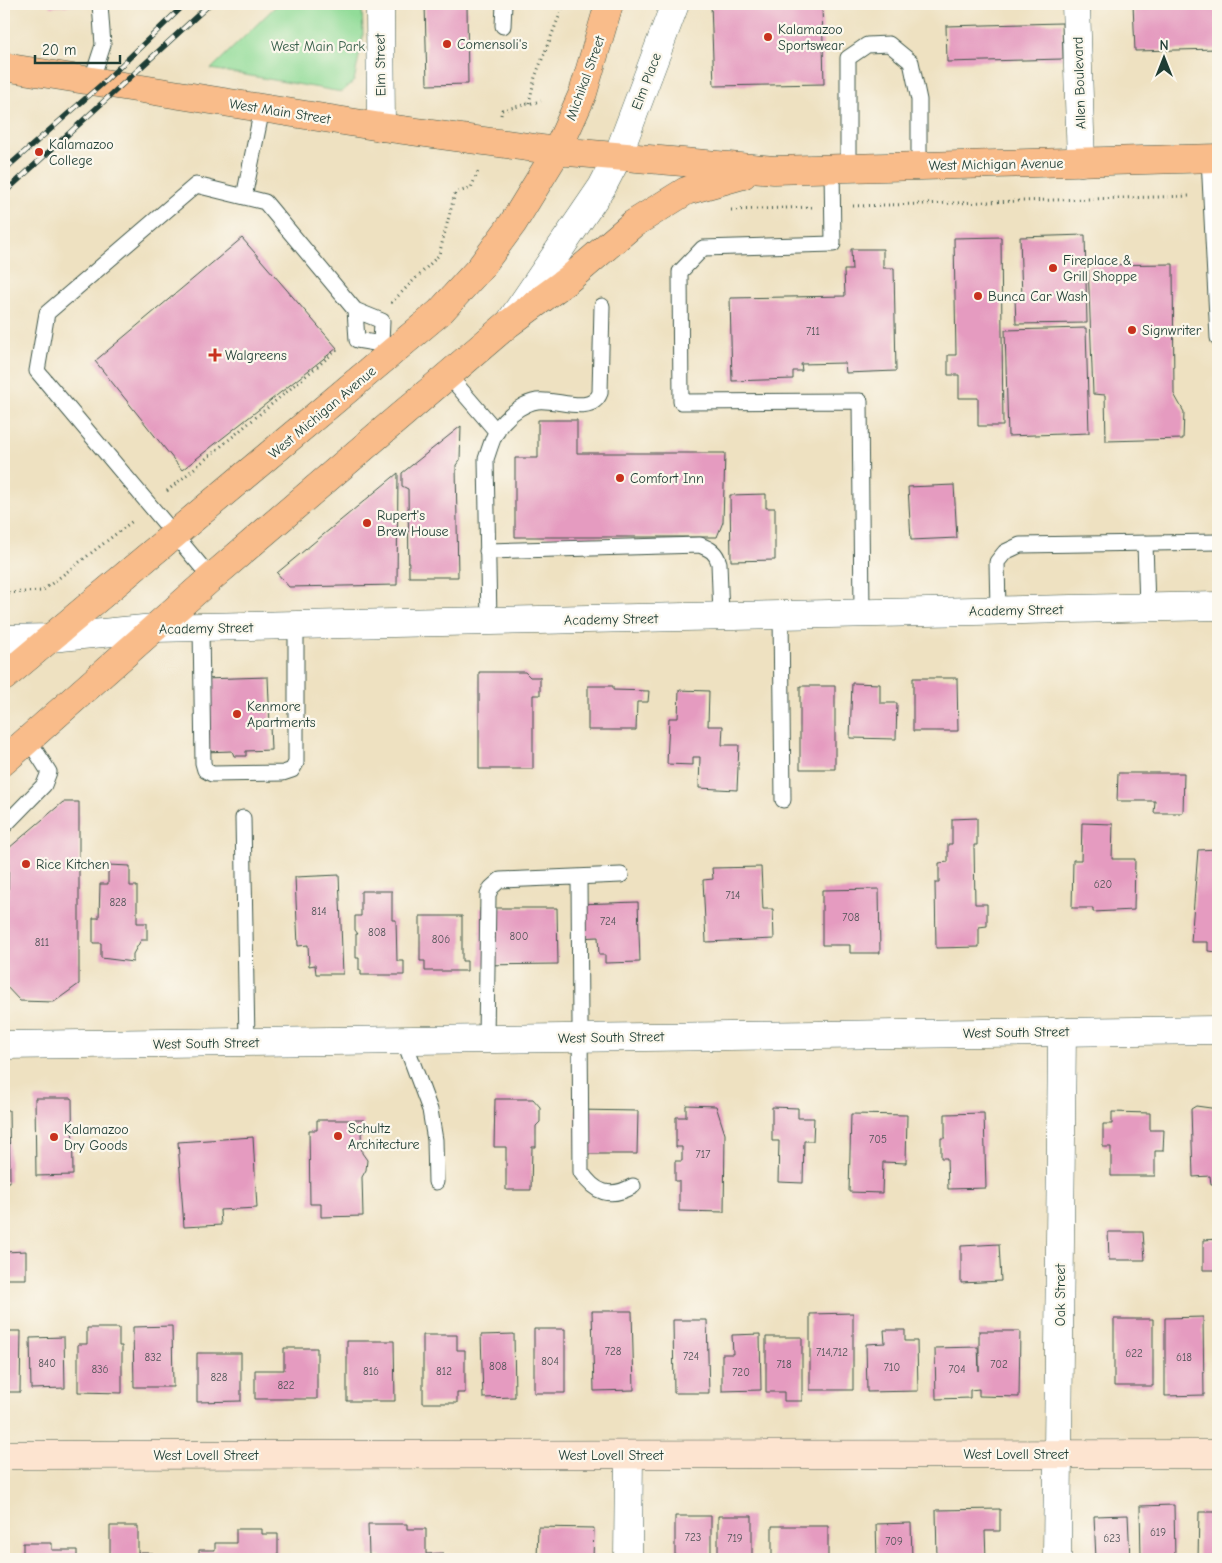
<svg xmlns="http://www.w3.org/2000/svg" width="1222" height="1563" viewBox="0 0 1222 1563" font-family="'Comic Neue',sans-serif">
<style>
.green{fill:#91dc98;stroke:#588c66}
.building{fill:#e59bc0}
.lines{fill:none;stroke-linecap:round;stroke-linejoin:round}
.lane-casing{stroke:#3e5649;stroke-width:17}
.street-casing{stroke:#3e5649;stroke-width:29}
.secondary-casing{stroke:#3e5649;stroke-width:29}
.primary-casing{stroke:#3e5649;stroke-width:29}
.path{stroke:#3e5649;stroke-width:3;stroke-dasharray:1 4;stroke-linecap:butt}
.lane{stroke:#fff;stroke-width:15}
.street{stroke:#fff;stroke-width:28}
.secondary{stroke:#fde4d0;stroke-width:28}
.primary{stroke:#f9bc8a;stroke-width:28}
.rail-casing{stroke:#1f3d34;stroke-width:5.5}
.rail{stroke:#fbf7ec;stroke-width:4;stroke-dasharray:11;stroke-linecap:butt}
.poi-dot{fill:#c8321e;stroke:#fbf7ec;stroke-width:2}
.labels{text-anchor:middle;stroke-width:4.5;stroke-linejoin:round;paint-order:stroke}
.number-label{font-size:11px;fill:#505457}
.poi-label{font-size:14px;fill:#1f3d34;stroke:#fbf7ec;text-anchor:start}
.park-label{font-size:14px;fill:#365d48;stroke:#fbf7ec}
.street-label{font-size:14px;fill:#1f3d34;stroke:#fbf7ec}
</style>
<rect width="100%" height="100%" fill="#fbf7ec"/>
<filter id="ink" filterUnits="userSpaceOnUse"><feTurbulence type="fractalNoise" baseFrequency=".02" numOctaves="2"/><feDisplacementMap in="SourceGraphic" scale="10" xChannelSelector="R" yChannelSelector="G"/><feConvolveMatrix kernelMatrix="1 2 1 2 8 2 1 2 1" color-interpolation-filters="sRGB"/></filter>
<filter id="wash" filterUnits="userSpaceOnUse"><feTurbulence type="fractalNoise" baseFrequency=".0096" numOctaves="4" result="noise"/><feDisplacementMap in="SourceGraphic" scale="20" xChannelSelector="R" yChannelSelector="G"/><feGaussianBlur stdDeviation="1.12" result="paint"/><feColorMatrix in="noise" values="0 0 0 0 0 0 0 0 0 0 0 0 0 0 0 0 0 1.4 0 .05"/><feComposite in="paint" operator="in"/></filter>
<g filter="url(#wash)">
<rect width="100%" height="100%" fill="#eee1c1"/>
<path class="green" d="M278,4H362L363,37L354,81L342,92L211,69Z"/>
<g id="blocks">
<path class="building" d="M49,4H79V5L50,7Z
M425,4H467L468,84L427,85Z
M711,4H822L824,84L714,86Z
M1133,4H1218V49L1135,51Z
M1062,23L1063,59L947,62L946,26Z
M1085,235L1087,323L1016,324L1015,299L1022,298L1020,237Z
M1001,237L1003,426H978V398H959V375H948V355H956L954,238Z
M242,238L337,348L182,470L95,361Z
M851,249H883V268H894L896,371L846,373L845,363L801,364L802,371H793V379L732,381L730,298L845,296L844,270H852Z
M1173,264L1174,394L1184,412L1183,439L1106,441L1105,395L1093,394L1088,265Z
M1086,328L1089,433L1008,436L1005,330Z
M538,420H577V453H725L723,522L717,537H515V458H538Z
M461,426L460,460L456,465L458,577H409L408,489L402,486V473Z
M398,473L397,585L289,587L277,573Z
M954,485L957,538L911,540L908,487Z
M766,494V508H775V560L731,561L730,495Z
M479,672H525L530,677H540V695H533V769H479Z
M268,677L271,750L246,751V756H234L232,751L205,752L203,679Z
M913,678H957L958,731H913Z
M852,683L880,684V703H897L896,739L850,738Z
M588,686H613V690L649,691L648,702H637L636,730H588Z
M800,686H835V769H800Z
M679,690L709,691L708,726H723L722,745H739L737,790L699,788L700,757H693V765L667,764L669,718H678Z
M1118,773H1184L1183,813H1154L1155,801H1117Z
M63,802H79V984L54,1002L20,1001L4,984V899L8,896L9,848Z
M977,818V845H974L975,904H987V926L979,927V947L936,948L935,883H939V863L948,862V844H952V819Z
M1082,823L1113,824L1112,859H1135L1134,910L1093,912V908H1072L1073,860H1081Z
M1218,849V952L1208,951V942H1191L1198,850Z
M108,865L130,866V886H137V923H147V940H141L133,954V962L101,958V943H93V918H99L100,884H108Z
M761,867L763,909H773L774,939L706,942L703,880L713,879L712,868Z
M339,875L343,974H316L315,965L309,966L308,945L298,946L295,877Z
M879,889L880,953H850V945H822V890Z
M361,891H392V920H396L397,961H404V975H361V970H359V958H356V934H358L355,930V916H361Z
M638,902L640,962L605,963V955H599L598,937L578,938L577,904Z
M480,908H557L558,964L480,965Z
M420,916H462V961H467V971H425V961H420Z
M35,1098H72L73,1175L36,1176Z
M495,1099H533L540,1107V1122L536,1126V1147H532L531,1190H506V1147H494Z
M686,1105L716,1106L725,1134L724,1212L679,1211V1181H675V1161H682V1147H676V1117H686Z
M1196,1106L1218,1109V1184H1211L1210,1176L1193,1177L1191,1109Z
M772,1107L798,1108V1118H814L813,1141H804L803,1183L778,1182L779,1141H772Z
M4,1110H9L10,1182H4Z
M576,1110L638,1111L637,1154H576Z
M1112,1112L1150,1113V1130H1164L1163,1151H1155V1176H1111V1147H1103V1124H1112Z
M984,1113L986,1188L948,1189L947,1158H941V1138H945V1114Z
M851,1114L907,1115L906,1163L883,1162L882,1193L849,1192Z
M317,1120H364V1132H361L362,1153L367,1160L366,1170L362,1177L363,1216L321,1217V1204H310L309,1130H317Z
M253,1137L257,1208L220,1210L221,1225L184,1227L178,1142Z
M1108,1232H1143L1145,1260H1109Z
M1218,1239V1270H1203V1240Z
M999,1244L1001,1281L961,1283V1246Z
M26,1251V1279H4V1252Z
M592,1311H632L634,1390L594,1391Z
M853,1313V1390H810V1314Z
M1203,1317L1204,1395L1165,1396V1318Z
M1114,1319H1153V1386H1114Z
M673,1320H707L709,1393H674Z
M172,1326L173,1387H134L133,1327Z
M87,1328H119V1346H122V1393L78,1392V1344H87Z
M534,1329H565V1393H534Z
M884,1330H905V1341H917L918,1391L867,1392L866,1344L885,1343Z
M4,1331H21L20,1392H4Z
M979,1331H1020L1019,1397L979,1396V1389L970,1390V1398L936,1399L935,1348L978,1347L979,1371Z
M514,1334L515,1397L483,1398L481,1335Z
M760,1334L761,1390L722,1391V1354H733L732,1335Z
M423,1335H457V1350H465V1393H457V1403H423Z
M64,1337L65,1388L31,1389L30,1338Z
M766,1337H802V1401H784V1392H766Z
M347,1341H394L395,1401H347Z
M284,1348H317V1399H255V1370H284Z
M197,1353H241V1401L197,1402Z
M1174,1505L1175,1559H1141L1140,1506Z
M1000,1509V1531H985L986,1559H937L936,1510Z
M1199,1512H1218V1559H1198Z
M1128,1515L1130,1559H1096L1094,1516Z
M675,1516H711V1559H675Z
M718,1516H752V1559H718Z
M911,1523L912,1559H877L876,1524Z
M368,1524H407V1529H426V1554L443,1553V1559H382V1556H369Z
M110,1526H138V1553H153V1559H101V1557H110Z
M772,1526H828V1559H772Z
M538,1527L594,1528L593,1558L537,1559Z
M236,1529H262V1534H278V1555H265V1559H199V1550H215V1543H236Z
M23,1543H52V1550H77V1559H23Z"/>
</g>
</g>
<g filter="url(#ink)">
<use href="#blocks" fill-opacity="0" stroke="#3e5649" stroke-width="1"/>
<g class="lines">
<g class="lane-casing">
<path id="lane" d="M503,26L504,4
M91,82L103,45L100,4
M1209,158L1218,338
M832,168L833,244L703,248L680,272L681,402L860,401L862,613
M848,168V58L867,45L889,44L911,62L919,100V166
M244,197L262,109
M449,376L497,432
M1145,543L1147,607
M487,551L700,545C710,549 716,552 719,563L721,616
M211,578L37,371L47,313L196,185L265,202L355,310L382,321L381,344L357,340L355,310
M998,610L997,562L1005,552L1020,545L1218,542
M781,615L783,800
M489,621L486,459C491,445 494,431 504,421C512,412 525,403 537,401C556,398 591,416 600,393L602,306
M201,628L203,763L205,770L212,774L283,773L292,770L296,763V626
M243,818L247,1042
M4,826L44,785L49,772L28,739
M579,877L581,1172C595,1193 610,1199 633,1186
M486,1039L488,895L491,888L500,880L621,875
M404,1040L430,1110L435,1140L436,1182"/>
</g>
<g class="street-casing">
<path id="street" d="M380,4L381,127
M1076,4L1081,162
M512,319L602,187L617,158L675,4
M4,639L51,638L154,628L1218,606
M4,1045L1218,1030
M628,1559L629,1455
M1057,1559L1062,1031"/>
</g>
<g class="secondary-casing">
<path id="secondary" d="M4,1455L1218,1454"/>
</g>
<g class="primary-casing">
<path id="primary" d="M4,67L381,127L557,151L774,170L1218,158
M4,677L440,312L480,268L513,223L557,151L583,93L609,4
M4,761L211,578L508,324L569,279L633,224L686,191L743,175"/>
</g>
<path class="path" d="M529,103L535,77L564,4
M501,115L502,110L541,101
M853,206L1189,196
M731,210L812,207
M391,303L439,255L455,193L471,188L479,169
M167,491L337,350
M4,593L42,591L134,520"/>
<use href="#lane" class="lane"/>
<use href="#street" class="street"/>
<use href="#secondary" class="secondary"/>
<use href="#primary" class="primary"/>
<g class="rail-casing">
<path id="rail" d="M4,170L102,84L185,4
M4,193L210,4"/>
</g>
<use href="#rail" class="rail"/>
</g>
</g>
<g class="poi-dot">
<circle cx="768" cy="37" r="5"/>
<circle cx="447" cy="44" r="5"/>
<circle cx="39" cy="152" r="5"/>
<circle cx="1053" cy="268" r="5"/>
<circle cx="978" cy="296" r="5"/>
<circle cx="1132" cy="330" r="5"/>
<path d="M212.5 347.5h5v5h5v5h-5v5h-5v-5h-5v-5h5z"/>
<circle cx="620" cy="478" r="5"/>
<circle cx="367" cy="523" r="5"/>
<circle cx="237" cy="714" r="5"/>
<circle cx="26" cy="864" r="5"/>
<circle cx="338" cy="1136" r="5"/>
<circle cx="54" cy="1137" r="5"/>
</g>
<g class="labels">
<g class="number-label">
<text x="813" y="335">711</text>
<text x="1103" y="888">620</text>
<text x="733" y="899">714</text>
<text x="118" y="906">828</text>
<text x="319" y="915">814</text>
<text x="851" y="921">708</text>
<text x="608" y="925">724</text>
<text x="377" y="936">808</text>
<text x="519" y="940">800</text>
<text x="441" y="943">806</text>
<text x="42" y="946">811</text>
<text x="878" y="1143">705</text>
<text x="703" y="1158">717</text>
<text x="613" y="1355">728</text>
<text x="832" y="1356">714,712</text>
<text x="1134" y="1357">622</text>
<text x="691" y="1360">724</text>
<text x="153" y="1361">832</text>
<text x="1184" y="1361">618</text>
<text x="550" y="1365">804</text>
<text x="47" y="1367">840</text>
<text x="784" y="1368">718</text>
<text x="999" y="1368">702</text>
<text x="498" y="1370">808</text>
<text x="892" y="1371">710</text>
<text x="100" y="1373">836</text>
<text x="957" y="1373">704</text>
<text x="371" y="1375">816</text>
<text x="444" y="1375">812</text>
<text x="741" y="1376">720</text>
<text x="219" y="1381">828</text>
<text x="286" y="1389">822</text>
<text x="1158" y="1536">619</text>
<text x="693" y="1541">723</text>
<text x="735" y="1542">719</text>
<text x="1112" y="1542">623</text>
<text x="894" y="1545">709</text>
</g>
<g class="poi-label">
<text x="778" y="34">Kalamazoo<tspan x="778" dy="16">Sportswear</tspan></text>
<text x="457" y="49">Comensoli's</text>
<text x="49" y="149">Kalamazoo<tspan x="49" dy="16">College</tspan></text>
<text x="1063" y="265">Fireplace &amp;<tspan x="1063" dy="16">Grill Shoppe</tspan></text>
<text x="988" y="301">Bunca Car Wash</text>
<text x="1142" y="335">Signwriter</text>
<text x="225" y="360">Walgreens</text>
<text x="630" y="483">Comfort Inn</text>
<text x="377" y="520">Rupert's<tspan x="377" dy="16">Brew House</tspan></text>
<text x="247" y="711">Kenmore<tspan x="247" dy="16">Apartments</tspan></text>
<text x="36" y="869">Rice Kitchen</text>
<text x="348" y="1133">Schultz<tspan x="348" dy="16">Architecture</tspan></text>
<text x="64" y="1134">Kalamazoo<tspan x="64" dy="16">Dry Goods</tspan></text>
</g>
<g class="park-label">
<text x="318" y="51">West Main Park</text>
</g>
<g class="street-label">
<text transform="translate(380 65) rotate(-91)" y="5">Elm Street</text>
<text transform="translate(585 78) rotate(-70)" y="5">Michikal Street</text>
<text transform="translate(646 81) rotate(-69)" y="5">Elm Place</text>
<text transform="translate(1079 83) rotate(-92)" y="5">Allen Boulevard</text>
<text transform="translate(280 111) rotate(9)" y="5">West Main Street</text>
<text transform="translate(996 164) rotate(-1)" y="5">West Michigan Avenue</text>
<text transform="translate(322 412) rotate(-40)" y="5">West Michigan Avenue</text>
<text transform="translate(1016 610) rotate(-1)" y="5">Academy Street</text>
<text transform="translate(611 619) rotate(-1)" y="5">Academy Street</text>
<text transform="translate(206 628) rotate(-1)" y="5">Academy Street</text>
<text transform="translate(1016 1032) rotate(-1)" y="5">West South Street</text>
<text transform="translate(611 1037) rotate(-1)" y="5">West South Street</text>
<text transform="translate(206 1043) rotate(-1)" y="5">West South Street</text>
<text transform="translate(1060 1295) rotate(-90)" y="5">Oak Street</text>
<text x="1016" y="1459">West Lovell Street</text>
<text x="206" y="1460">West Lovell Street</text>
<text x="611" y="1460">West Lovell Street</text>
</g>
</g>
<rect width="1222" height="1563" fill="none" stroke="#fbf7ec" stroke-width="20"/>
<g transform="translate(1164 58)" stroke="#fbf7ec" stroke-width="4" paint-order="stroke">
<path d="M0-4L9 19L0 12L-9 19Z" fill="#1f3d34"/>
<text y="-8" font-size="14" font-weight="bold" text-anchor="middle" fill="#1f3d34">N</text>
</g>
<path d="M35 55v8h85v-8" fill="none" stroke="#1f3d34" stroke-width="2.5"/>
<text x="42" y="55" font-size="15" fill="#1f3d34" stroke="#fbf7ec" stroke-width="4" paint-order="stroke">20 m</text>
</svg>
